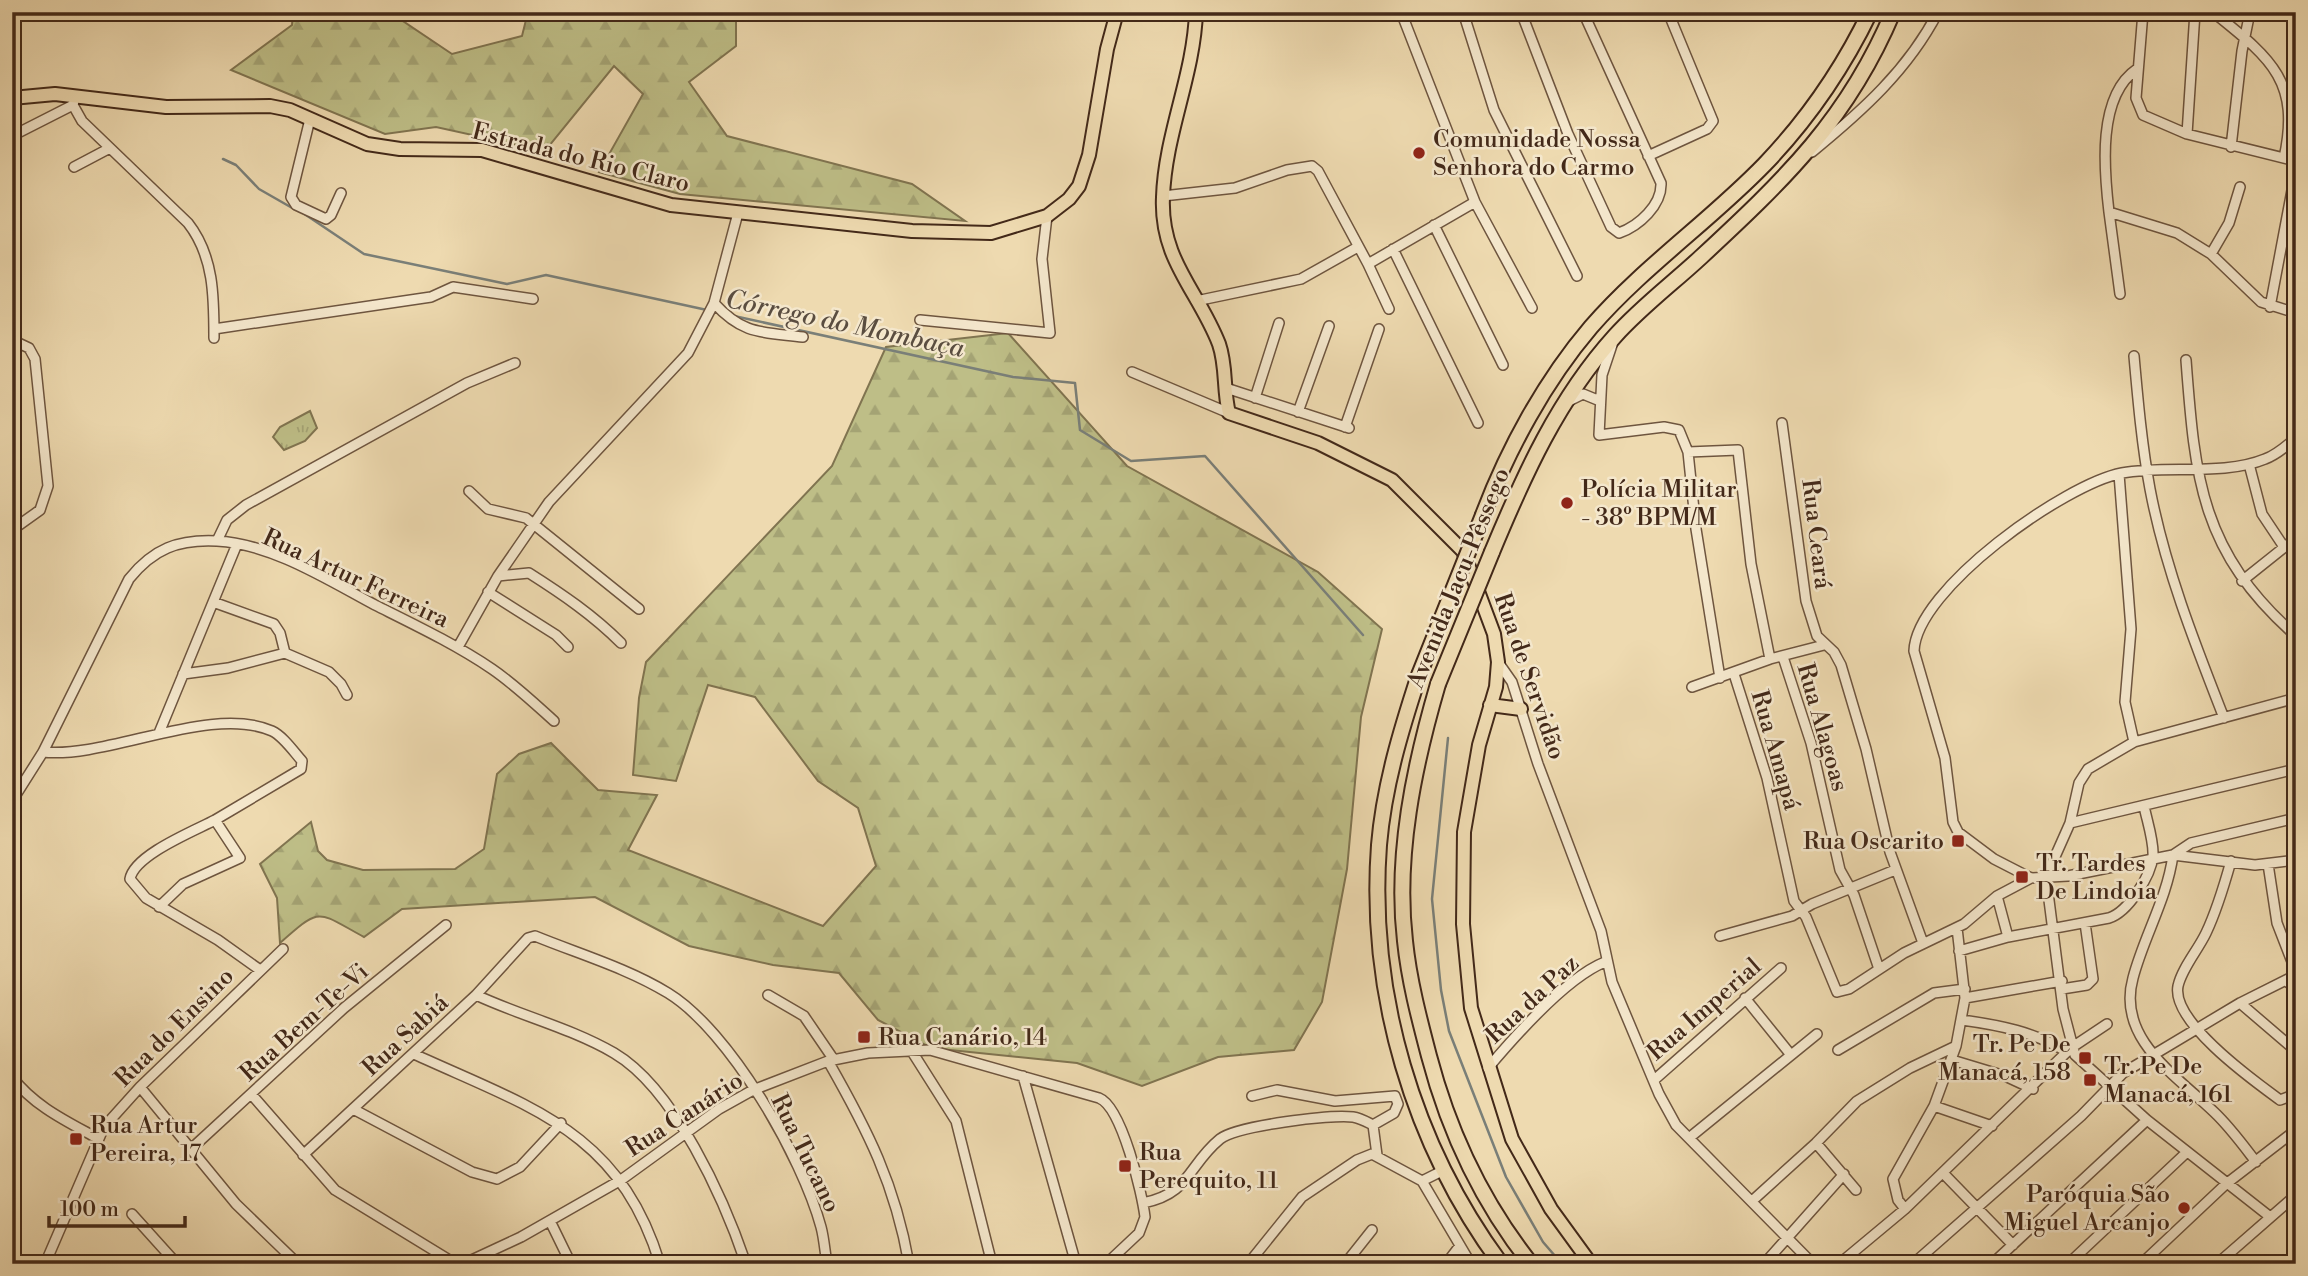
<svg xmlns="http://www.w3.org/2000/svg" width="2308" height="1276" viewBox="0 0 2308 1276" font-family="'Libre Bodoni',serif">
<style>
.grass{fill:url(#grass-tufts);stroke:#807450;stroke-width:2}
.forest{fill:url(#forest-firs);stroke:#807450;stroke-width:2}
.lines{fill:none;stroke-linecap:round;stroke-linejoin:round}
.stream{stroke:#7a7f78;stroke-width:2.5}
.minor-casing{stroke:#6e553f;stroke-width:12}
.major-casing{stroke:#432919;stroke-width:16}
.highway-casing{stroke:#432919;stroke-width:18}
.minor{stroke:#f4e7cc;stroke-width:9}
.major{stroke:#eedab0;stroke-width:12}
.highway{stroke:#eedab0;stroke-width:14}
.highway-bridge-casing{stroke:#432919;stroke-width:18;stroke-linecap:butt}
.highway-bridge{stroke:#eedab0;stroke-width:14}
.poi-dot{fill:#8f2418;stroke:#f4e7cc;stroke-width:2.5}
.labels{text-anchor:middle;stroke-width:5;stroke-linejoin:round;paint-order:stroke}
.poi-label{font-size:24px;fill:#432919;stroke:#f4e7cc;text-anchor:start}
.street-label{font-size:24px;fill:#432919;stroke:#f4e7cc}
.water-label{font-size:26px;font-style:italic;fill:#5a4d40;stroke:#f4e7cc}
</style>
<defs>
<pattern id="grass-tufts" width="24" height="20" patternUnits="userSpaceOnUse" patternTransform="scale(1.75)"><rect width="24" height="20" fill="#bebe87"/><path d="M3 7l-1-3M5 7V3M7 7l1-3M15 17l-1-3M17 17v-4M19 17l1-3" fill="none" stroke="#a4a374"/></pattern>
<pattern id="forest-firs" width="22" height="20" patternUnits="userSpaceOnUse" patternTransform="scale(1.75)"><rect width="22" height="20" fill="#bebe87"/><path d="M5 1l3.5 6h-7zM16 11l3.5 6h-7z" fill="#a4a374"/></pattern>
</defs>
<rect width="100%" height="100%" fill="#eedab0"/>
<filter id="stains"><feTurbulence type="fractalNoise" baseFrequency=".00286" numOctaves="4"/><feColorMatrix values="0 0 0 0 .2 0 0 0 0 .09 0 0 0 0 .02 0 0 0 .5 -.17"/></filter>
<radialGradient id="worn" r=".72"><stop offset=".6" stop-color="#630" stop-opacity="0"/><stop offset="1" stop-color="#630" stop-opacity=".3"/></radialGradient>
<path class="grass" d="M310,411L317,428L305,441L284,450L273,437L280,427Z"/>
<path class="forest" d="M293,12H395L394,15L452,54L522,36L528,12H736V46L689,82L727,136L912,184L965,221L680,194L599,172L643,94L614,66L545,151L436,127L385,134L231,70L292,25Z
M1008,333L1127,466L1318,572L1382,629L1361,717L1347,869L1322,1002L1294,1050L1218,1057L1142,1086L1077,1063L931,1048L878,1020L839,973L773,965L689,946L595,897L402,909L364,937C316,911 322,906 280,943L277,898L260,864L311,822L318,851L327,860L363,870L455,869L484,849L497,774L519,754L551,743L598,790L657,795L628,850L823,926L876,866L858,808L818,781L755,697L708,685L676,781L633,775L639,698L646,662L832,466L886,347Z"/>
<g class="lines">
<path class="stream" d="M223,159L236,165L259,189L294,209
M303,213L364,254L507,284L546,275L707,310
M734,316L1013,377L1075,383L1080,430L1131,461L1205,456L1363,635
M1448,738L1432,899L1441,990L1449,1031L1506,1177L1543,1242L1562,1264"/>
<g class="minor-casing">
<path id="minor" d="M1401,12L1475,202L1532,308
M1463,12L1494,110L1577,276
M1521,12L1568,134L1611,227L1619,233C1639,226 1662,205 1661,183L1583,12
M2143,12L2136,98L2143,115L2187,134L2296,161
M2213,12C2270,58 2301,80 2284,158
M2295,12L2296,13
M2137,69C2097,96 2104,170 2109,212L2177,233L2211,254L2261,302L2296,313
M75,97L73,105L82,121L188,223C214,256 214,297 214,338
M310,119L291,197L296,205L326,219L331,215L341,193
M2187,134L2195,12
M12,136L73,105
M2231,147L2242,51L2250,12
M1812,152C1862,111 1908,70 1938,12
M1648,156L1707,129L1713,121L1668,12
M74,167L110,148
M1163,196L1235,188L1287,170L1312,166L1318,171L1368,264L1475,202
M2109,212L2120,294
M1434,225L1503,365
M1393,249L1478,423
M2211,254L2229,223L2240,187
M1368,264L1389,309
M1196,301L1301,279L1356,248
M714,303C743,335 762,332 803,337
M2270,307L2296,169
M920,320L1050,333L1042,259L1047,216
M214,329L431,297L453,287L533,299
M12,340L29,348L35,359L48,486L40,510L12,530
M1612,345L1602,375L1599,435L1664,427L1679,430L1688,452L1696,529L1720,678
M2134,356C2138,401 2142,446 2150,489C2165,568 2195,644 2224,718
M2186,360C2195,480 2201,552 2296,636
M1132,372L1229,413
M1226,388L1349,428
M1255,398L1279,323
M1567,402L1583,394L1600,401
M1298,412L1329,326
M1782,423L1806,601L1817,636L1834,652L1841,665L1866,749L1890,852L1923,943
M1345,427L1379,329
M1688,452L1738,450L1751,564L1770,659
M2249,464L2262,514L2284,547
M2119,474L2131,629L2125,702L2134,742
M469,491L488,509L526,518L639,609
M217,541L227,520L246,505L467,383L515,363
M498,576L529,573C562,594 593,615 621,643
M2242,581L2296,538
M488,592L556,635L568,647
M213,602L274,624L280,633L285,653
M458,647L498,576L549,502L688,353L714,303L738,213
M1783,657L1811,743L1840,870L1854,895L1879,969
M1498,662L1512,682L1538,764L1601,931L1612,982L1659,1094L1676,1125L1813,1264
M183,674L228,668L285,653L329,672L341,684L347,695
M1734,674L1767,778L1794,901L1806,917L1837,992L1849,989L1904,953L1964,924L1997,896L2031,878L2068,876L2173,855L2255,865L2296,860
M1692,687L1770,659L1824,645
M159,733L237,544
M43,752C108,759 211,704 272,731C283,736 294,752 302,761L301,769L215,820L240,858L183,884L159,907
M12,801L43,752L129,579C153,549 178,539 217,541C272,544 328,580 375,605C415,625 455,644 492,669C514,684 534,703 554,721
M215,820C194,831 134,855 130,879L146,898L218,940L260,970
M2070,823L2296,769
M2173,855C2167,899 2144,936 2133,978C2116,1039 2177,1076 2214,1112C2230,1127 2243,1145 2256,1162
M2173,855L2191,843L2296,818
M2293,860L2296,871
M2231,861C2224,886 2217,910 2206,933C2198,950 2182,968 2178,986C2171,1022 2254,1081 2280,1100L2296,1094
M2268,864L2277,923L2296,972
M2046,877L2063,1009L2075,1055L2147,1120L2269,1216
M2046,877L2070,823L2079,783L2088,769L2134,742L2296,698
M2031,878L1994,859L1958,832L1953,822L1945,758L1914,651C1916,589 2065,484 2122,473C2166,465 2224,476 2265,459C2277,455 2286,446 2296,438
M1997,896L2008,937
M1720,936L1792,916L1812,904L1895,870
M1959,951L2008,937L2109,918C2128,912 2151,876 2153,856C2154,841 2147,821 2144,806
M2286,981L2296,988
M2062,989L2087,985L2093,979L2085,923
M476,995C521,1016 571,1028 614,1053C675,1089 724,1199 746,1264
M768,995L804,1016L834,1060
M1745,998L1791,1055
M1965,998L2062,981
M2240,1003L2296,1051
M1962,1020C1999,1025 2035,1032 2067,1052
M911,1050L956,1121L992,1264
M1838,1050L1934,993L1965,989
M414,1054C529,1107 619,1130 660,1264
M1952,1060L2005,1076L2033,1089
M828,1061C868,1131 895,1184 909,1264
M1488,1068C1515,1036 1567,977 1605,962
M1023,1076L1076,1264
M12,1077C34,1106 66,1121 97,1138
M1654,1080L1781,968
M140,1087L236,1204L298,1264
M252,1095L335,1190L456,1264
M1252,1096L1277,1090L1335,1101L1395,1096L1398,1104L1394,1113L1373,1125
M1934,1106L1992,1126
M353,1109L472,1172L497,1179L520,1167L561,1123
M1689,1138L1817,1034
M1816,1143L1856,1190
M191,1149L344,1008L446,925
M303,1155L476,995L528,938L535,936C579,954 627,968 668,993C730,1031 802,1157 821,1227C824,1238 825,1252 827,1264
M1943,1173L2013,1245
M1422,1181L1442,1171
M1752,1201L1816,1143L1857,1101L1910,1068L1956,1046
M1143,1203C1190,1194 1188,1165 1220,1139C1236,1126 1331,1114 1353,1117C1360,1118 1367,1122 1373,1125L1377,1155
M1905,1209L1898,1200L1893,1179L1934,1106L1956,1046L1965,998L1957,928
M132,1214L177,1264
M550,1221L571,1264
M45,1264L104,1127L140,1087L283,949
M463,1264L521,1237L621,1180L719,1109L753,1090L828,1061L868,1053L930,1050L1099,1098C1122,1107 1142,1193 1145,1217L1139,1233L1106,1264
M1248,1264L1302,1197L1357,1160L1372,1154L1422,1181L1471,1264
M1345,1264L1372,1230
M1446,1264L1459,1247
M1764,1264L1844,1174
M1839,1264L1905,1209L2071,1048L2107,1024
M1913,1264L2081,1116L2123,1073L2240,1003L2296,975
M1992,1264L2147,1120
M2068,1264L2187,1152
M2141,1264L2226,1184L2296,1130
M2217,1264L2296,1195
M2291,1264L2296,1260"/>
</g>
<g class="major-casing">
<path id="major" d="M1196,12C1194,75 1165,134 1163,197C1160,260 1198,290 1219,344C1227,367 1223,390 1229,413L1318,443L1392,480L1463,551L1494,634L1498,662L1496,687L1479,745L1464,832L1463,924L1471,1008L1512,1139L1551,1209L1591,1264
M12,98L55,94L166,107L270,106L290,110L367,144L400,149L482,150L671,205L912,231L991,233L1047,216L1069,199L1079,186L1089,155L1107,49L1117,12
M1490,705L1521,709"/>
</g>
<g class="highway-casing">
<path id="highway" d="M1483,515C1508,449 1545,381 1591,327C1643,267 1710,221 1765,164C1808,119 1843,68 1870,12
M1492,552C1524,475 1558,399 1615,336C1641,307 1673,283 1701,257C1785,179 1848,119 1893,12
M1419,675C1401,730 1384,786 1379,845C1368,993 1413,1145 1501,1264
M1438,684C1414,766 1395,856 1405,941C1409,980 1419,1018 1429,1056C1449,1132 1481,1201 1531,1264"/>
</g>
<use href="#minor" class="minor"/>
<use href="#major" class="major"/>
<use href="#highway" class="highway"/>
<g class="highway-bridge-casing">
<path id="highway-bridge" d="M1419,675L1483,515
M1438,684L1492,552"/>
</g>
<use href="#highway-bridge" class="highway-bridge"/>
</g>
<g class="poi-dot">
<circle cx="1419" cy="153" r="7"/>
<circle cx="1567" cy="503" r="7"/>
<rect x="1951" y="834" width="14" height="14" rx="3.5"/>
<rect x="2015" y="870" width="14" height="14" rx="3.5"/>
<rect x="857" y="1030" width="14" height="14" rx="3.5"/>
<rect x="2078" y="1051" width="14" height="14" rx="3.5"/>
<rect x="2083" y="1073" width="14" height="14" rx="3.5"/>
<rect x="69" y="1132" width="14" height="14" rx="3.5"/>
<rect x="1118" y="1159" width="14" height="14" rx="3.5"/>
<circle cx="2184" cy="1208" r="7"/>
</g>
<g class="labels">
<g class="poi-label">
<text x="1433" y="147">Comunidade Nossa<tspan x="1433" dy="28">Senhora do Carmo</tspan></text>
<text x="1581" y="497">Polícia Militar<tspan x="1581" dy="28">- 38º BPM/M</tspan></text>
<text x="1944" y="849" text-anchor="end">Rua Oscarito</text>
<text x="2036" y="871">Tr. Tardes<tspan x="2036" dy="28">De Lindoia</tspan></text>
<text x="878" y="1045">Rua Canário, 14</text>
<text x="2071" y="1052" text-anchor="end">Tr. Pe De<tspan x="2071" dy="28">Manacá, 158</tspan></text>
<text x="2104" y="1074">Tr. Pe De<tspan x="2104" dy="28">Manacá, 161</tspan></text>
<text x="90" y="1133">Rua Artur<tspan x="90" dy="28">Pereira, 17</tspan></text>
<text x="1139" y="1160">Rua<tspan x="1139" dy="28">Perequito, 11</tspan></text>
<text x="2170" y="1202" text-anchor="end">Paróquia São<tspan x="2170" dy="28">Miguel Arcanjo</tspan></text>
</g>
<g class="street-label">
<text transform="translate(581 157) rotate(14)" y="8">Estrada do Rio Claro</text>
<text transform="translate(1817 534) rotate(83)" y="8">Rua Ceará</text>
<text transform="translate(356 578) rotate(25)" y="8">Rua Artur Ferreira</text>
<text transform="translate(1458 578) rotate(-68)" y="8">Avenida Jacu-Pêssego</text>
<text transform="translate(1530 676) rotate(71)" y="8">Rua de Servidão</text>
<text transform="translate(1823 727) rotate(74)" y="8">Rua Alagoas</text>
<text transform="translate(1776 750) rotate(74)" y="8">Rua Amapá</text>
<text transform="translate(1532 999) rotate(-43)" y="8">Rua da Paz</text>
<text transform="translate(1704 1009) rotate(-41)" y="8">Rua Imperial</text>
<text transform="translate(304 1022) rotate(-42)" y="8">Rua Bem-Te-Vi</text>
<text transform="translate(174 1027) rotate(-45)" y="8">Rua do Ensino</text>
<text transform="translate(405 1035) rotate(-43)" y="8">Rua Sabiá</text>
<text transform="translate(684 1114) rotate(-33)" y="8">Rua Canário</text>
<text transform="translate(806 1153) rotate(64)" y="8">Rua Tucano</text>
</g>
<g class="water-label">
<text transform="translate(845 323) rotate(12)" y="9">Córrego do Mombaça</text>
</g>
</g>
<rect width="2308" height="1276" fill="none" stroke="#eedab0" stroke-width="42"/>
<rect x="14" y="14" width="2280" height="1248" fill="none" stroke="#432919" stroke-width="3.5"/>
<rect x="21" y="21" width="2266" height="1234" fill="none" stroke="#432919" stroke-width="2"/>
<path d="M49 1216v10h136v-10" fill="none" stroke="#432919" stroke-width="3.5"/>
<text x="60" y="1216" font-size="21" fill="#432919" stroke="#f4e7cc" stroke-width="5" paint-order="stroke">100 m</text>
<rect width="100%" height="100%" filter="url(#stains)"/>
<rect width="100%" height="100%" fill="url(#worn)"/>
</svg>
